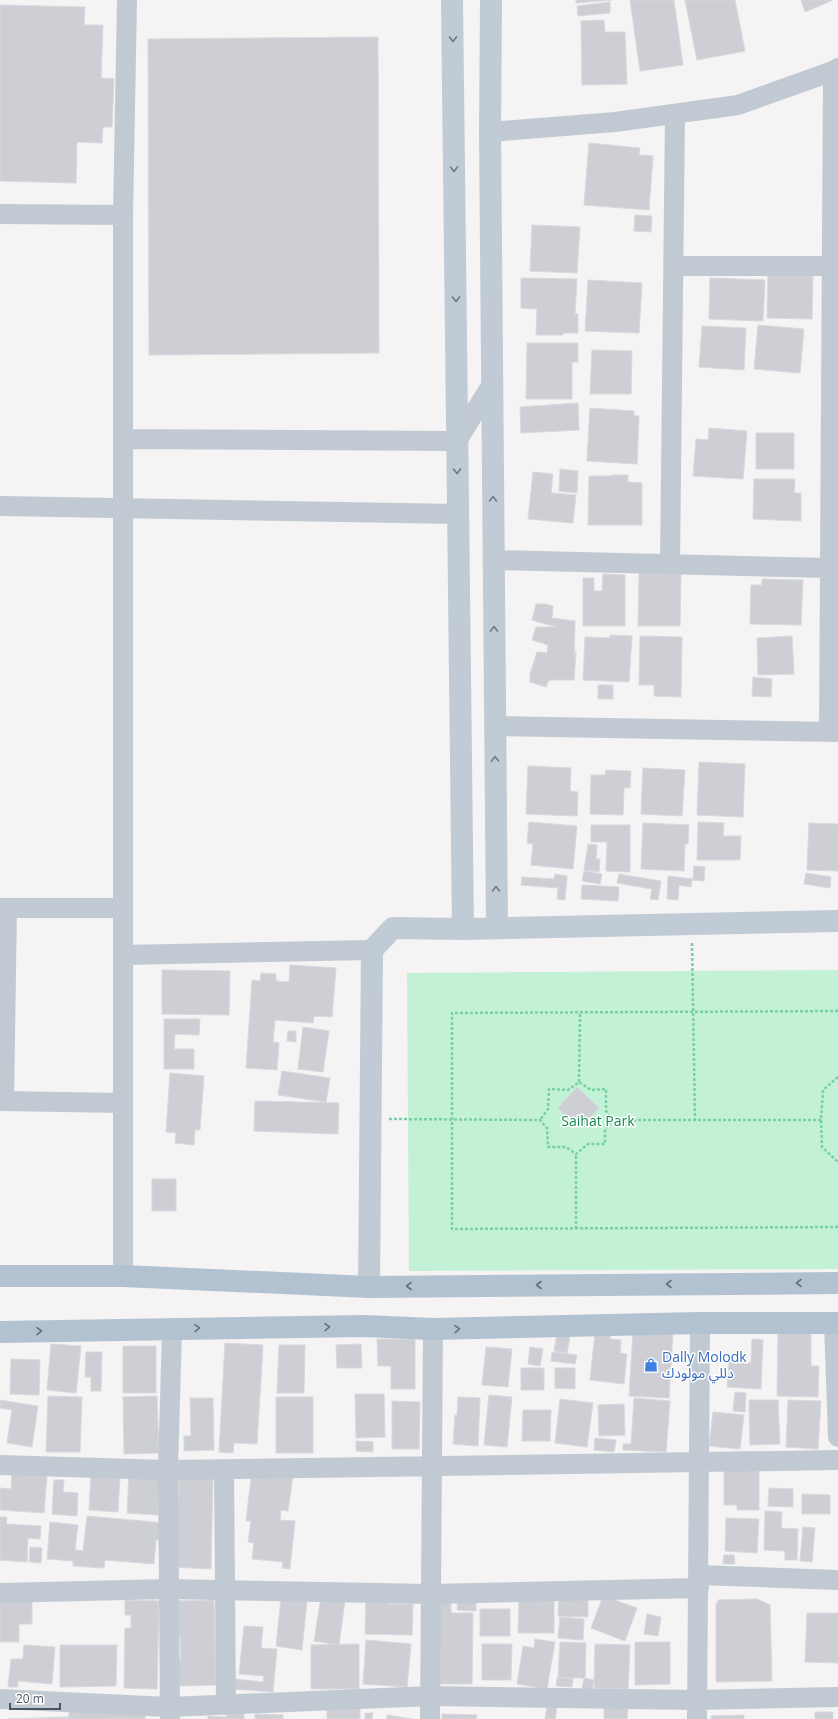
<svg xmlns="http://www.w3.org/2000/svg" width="838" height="1719" viewBox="0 0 838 1719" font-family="'Open Sans','Noto Sans Arabic',sans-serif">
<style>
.green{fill:#c3f1d5}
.building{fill:#cdcfd5;stroke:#d7d9de}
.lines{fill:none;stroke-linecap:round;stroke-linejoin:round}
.path{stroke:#7ad0a6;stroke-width:2.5;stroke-dasharray:3 2;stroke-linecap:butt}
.street{stroke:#c1cad2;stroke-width:20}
.secondary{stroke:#c1cbd6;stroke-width:22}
.primary{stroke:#b3c2d1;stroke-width:22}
.oneway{stroke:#6e7984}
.oneway2{stroke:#64717d}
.labels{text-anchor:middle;stroke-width:3;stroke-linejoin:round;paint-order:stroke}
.park-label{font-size:14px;fill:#17864f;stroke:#fff}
.shop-label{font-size:14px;fill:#366cbe;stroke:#fff;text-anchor:start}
</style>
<rect width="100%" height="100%" fill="#f5f3f3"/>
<path class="green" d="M838,970V1269L409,1271L407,973Z"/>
<path class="building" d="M576,0H612L576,3Z
M630,0H674L683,65L640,71Z
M685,0H735L745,51L697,60Z
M801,0H833L805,12Z
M610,2V13L578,16L577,6Z
M0,5L85,7L84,25H103L101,78L114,79L112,127H103L102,143L77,142L76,183L0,181Z
M604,20L605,32H625L627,84L582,85L581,21Z
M378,37L379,353L149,355L148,39Z
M589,143L640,148L639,155L653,156L649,210L584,205Z
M635,215L652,216L651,232L634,231Z
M532,225L580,227L577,273L530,271Z
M768,275L813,276L812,319L767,318Z
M521,278L577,279L575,314H578V333H563V335H536L537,309L521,308Z
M710,278L765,280L763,321L709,319Z
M588,280L642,283L639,333L585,331Z
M758,325L804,329L800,373L754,369Z
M702,326L746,328L744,370L699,367Z
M527,343H578V362H572V399H526Z
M592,350L632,351L631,394H590Z
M578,403L579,430L521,433L520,407Z
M590,408L634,411V416H639L637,464L587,461Z
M709,428L747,431L743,479L693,476L696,439L708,440Z
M756,433H794V469H756Z
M560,469L578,471L577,493L559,491Z
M533,472L553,474L551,493L576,495L573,523L528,519Z
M611,475H628V482L642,483V525H588L589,476H612Z
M754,479H795L794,493H801V521L753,519Z
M639,573L681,574L680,626H638Z
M603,574L625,575V626H583V578H594V591H602Z
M762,579L803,580L801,625L750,624L751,585H762Z
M536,604H545L553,606L552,618L575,621L574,656L576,651L574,680H549L546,687L530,682V674L537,652L547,653L548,645L532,640L536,627H556L532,620Z
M610,635L632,636L629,682L583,680L585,637L610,638Z
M640,636L682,637L681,697L654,696V685H639Z
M792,636L794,674L758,675L757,638Z
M753,677L772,679L771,697L752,696Z
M598,685H613V699H598Z
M699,762L745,764L743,817L697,815Z
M528,766L571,768L570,791L578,792L577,816L526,814Z
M643,768L685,770L682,816L641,814Z
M606,770L631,771L630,788H624L623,815L590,814L591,775H605Z
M529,822L577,826L573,869L531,865L533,844L527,843Z
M698,822L724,823L723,836H741L740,860H697Z
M643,823L689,825L688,844H685L684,871L641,869Z
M809,823L838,824V871L807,870Z
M591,825H630V872L606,871L607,842H591Z
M588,844L597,845L596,859H600L599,872L584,870Z
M694,866L705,867L704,881L692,880L691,887L679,885L678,900L667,899L668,876L693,879Z
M584,871L602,874L600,884L582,881Z
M806,873L831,877L830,888L804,884Z
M555,874L567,876L565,900L557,899L558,888L521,885L522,877L554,879Z
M619,874L661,881L658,900L650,899L652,889L617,883Z
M582,885L619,887L618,901L581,899Z
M290,965L336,968L332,1017L314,1016L313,1023L275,1020L273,1042L279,1043L277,1070L246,1068L252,980L260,981L261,973L276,974V981L289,982Z
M162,970L230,971L229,1015L162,1014Z
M164,1019H200L199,1035L175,1034L174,1049H194V1069H164Z
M303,1027L329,1031L323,1072L298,1069Z
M288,1031H296V1042L287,1041Z
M282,1071L330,1078L326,1102L278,1095Z
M170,1073L204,1076L200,1130H195L194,1145L175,1143L176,1133L166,1132Z
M577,1087L599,1108L580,1129L558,1108Z
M255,1101L339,1103L338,1134L254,1131Z
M152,1179H176V1211H152Z
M633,1331L673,1333L669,1398L629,1396Z
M595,1332L610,1333V1339L621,1340L620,1353L627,1354L624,1384L590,1380Z
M778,1332H811V1366H819L818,1397L777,1396Z
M557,1334L570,1336L567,1353L554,1351Z
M377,1339H415V1389H391V1366H378Z
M752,1339L763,1340L761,1389L727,1387L729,1361L751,1363Z
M225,1343L263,1345L257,1444L234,1443L233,1453L219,1452Z
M51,1344L81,1346L76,1393L47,1390Z
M361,1344L362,1368H337L336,1345Z
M279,1345H305L304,1393H277Z
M123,1346H156V1393H123Z
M486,1347L512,1349L508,1387L482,1385Z
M530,1347L543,1349L540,1366L528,1364Z
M86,1352H102L101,1391H91V1377H85Z
M552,1352L577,1355L575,1364L551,1361Z
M11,1359L40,1360L39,1395L10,1394Z
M521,1368H544V1390H521Z
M555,1368H575V1389L555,1388Z
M735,1392L746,1393L745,1412L733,1411Z
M355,1394H384L385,1437L356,1438Z
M489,1395L512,1397L507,1447L484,1445Z
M48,1396L82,1397L80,1452H46Z
M157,1396L159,1453L124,1454L123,1397Z
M276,1397H313V1453H276Z
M458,1397L480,1398L478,1446L453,1444L455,1415H457Z
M190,1398H213L214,1450L184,1451V1436H191Z
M634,1398L670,1401L666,1452L623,1450V1444H631Z
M560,1399L593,1403L587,1447L555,1443Z
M0,1400L38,1406L32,1447L7,1443L12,1410L0,1408Z
M749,1400H778L780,1444L750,1445Z
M788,1400L821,1401L818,1449L786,1447Z
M392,1401L420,1402L419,1449H392Z
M624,1404L625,1435L599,1436L598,1405Z
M523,1410H551L550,1441H522Z
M713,1412L744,1415L740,1449L709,1446Z
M595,1438L616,1440L614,1452L594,1450Z
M356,1441L373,1442V1452L356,1451Z
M724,1468H759V1510H737V1505H724Z
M252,1470L293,1475L288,1511L281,1510L280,1520L295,1521L290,1569L282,1568L283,1562L252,1559L254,1543L248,1542L251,1521H246Z
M12,1472L47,1475L44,1513L0,1510V1488L11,1489Z
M91,1474L120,1476L118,1512L89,1510Z
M129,1475L160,1477L158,1515L127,1513Z
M179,1477L213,1478L211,1569L175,1567Z
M54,1480H64L63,1492L78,1493L77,1516L52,1514Z
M769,1488L793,1489V1507L768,1506Z
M802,1494L830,1495V1514H802Z
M765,1511L782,1512L781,1528L798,1529L797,1560H785V1551L764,1550Z
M87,1516L165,1523L163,1540H156L154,1564L105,1560L104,1568L73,1566V1561L47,1559L50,1522L78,1525L75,1550L83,1551Z
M0,1517H7L6,1524L41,1526L40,1539L28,1538L27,1562L0,1560Z
M726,1518L759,1519L757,1553L725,1551Z
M803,1527L815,1528L812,1562L800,1561Z
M30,1547L42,1548L41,1563L29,1562Z
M724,1555H734L735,1564H723Z
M458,1594H476V1611L457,1610Z
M366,1595L388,1596V1604H413L412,1635L365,1634Z
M439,1596H451V1613H473L472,1684H438Z
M519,1596H554V1633H518Z
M603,1596L637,1608L625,1641L591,1628Z
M321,1597L345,1600L339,1645L314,1641Z
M281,1598L307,1601L302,1650L276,1646Z
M559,1598L588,1599V1617L558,1616Z
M757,1599L770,1605L772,1681L716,1682V1605L718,1600Z
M0,1600H32V1624H19V1642H0Z
M125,1600L159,1601L157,1689L124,1688L125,1628H131V1615H125Z
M214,1600L216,1685L179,1686L178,1659H181L180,1635L178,1636L177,1601Z
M480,1609H510V1636H480Z
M807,1613H838V1663L805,1662Z
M647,1614L661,1617L658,1636L644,1634Z
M560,1617L584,1619L583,1640L558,1638Z
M244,1626L263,1627L261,1648L277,1649L273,1692L234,1689L235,1679L263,1682L264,1676L239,1674Z
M535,1639L555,1642L547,1689L517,1684L523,1646L534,1648Z
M366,1640L411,1644L407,1687L363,1684Z
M560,1642L586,1643L585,1678H558Z
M635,1642H670V1684L635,1685Z
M359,1644V1689H311V1645Z
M482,1644H512L511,1680H482Z
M595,1644L630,1645L628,1689L594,1688Z
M24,1645L55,1647L52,1684L18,1681V1687H8L11,1659H23Z
M60,1645H117L116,1686L60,1687Z
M557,1678L573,1679L572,1687L556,1686Z
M584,1678L594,1680L592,1690L582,1688Z
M547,1706L557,1708L555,1719H545Z
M604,1707H628L627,1719H604Z
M327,1709H360V1719H327Z
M145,1710V1719H8L69,1717V1712Z
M227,1712H244V1719H208V1716L227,1717Z
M815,1712H833V1719H815Z
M365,1713H373L372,1719H365Z
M255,1714L283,1715V1719H255Z
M442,1714L477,1715L476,1719H442Z
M387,1715L412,1719H387Z
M744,1715V1719H711V1716Z"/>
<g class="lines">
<path class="path" d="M692,943L695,1120
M838,1011L452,1013V1229L838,1227
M838,1077L823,1090L821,1120L822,1147L838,1162
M579,1082L580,1012
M389,1119L540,1120L547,1128L548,1147H566L576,1154L588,1144H605V1129L613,1120L606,1111V1089L591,1090L579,1082L568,1090L549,1089L548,1109L540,1120
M613,1120H821
M576,1229V1154"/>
<path class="street" d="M490,132L615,122L738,105L833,71L838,68
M0,214L123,215
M673,266H832
M123,439L457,441L492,384
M0,506L458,514
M494,560L830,568
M670,564L675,114
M495,726L838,732
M829,732L833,71
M0,908H123
M123,955L372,950
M0,1101L123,1103
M4,1101L7,908
M123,1276V215L127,0
M834,1323L838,1437
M0,1465L168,1470L838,1460
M224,1469L226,1705
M699,1575L838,1580
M0,1593L168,1589L431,1594L699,1588
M0,1699L170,1707L430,1696L696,1700L838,1697
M170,1719L168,1470L172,1329
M430,1719L433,1329
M697,1719L700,1323"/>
<path class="secondary" d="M452,0L463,929
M491,0L490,132L497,928
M369,1287L372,950L393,928L463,929L838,921"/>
<path class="primary" d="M0,1276H123L369,1287L838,1283
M0,1332L364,1326L433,1329L700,1323H838"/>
</g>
<defs><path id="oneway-chevron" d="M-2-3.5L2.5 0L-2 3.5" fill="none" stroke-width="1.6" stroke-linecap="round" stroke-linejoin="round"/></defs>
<g class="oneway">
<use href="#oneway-chevron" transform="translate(453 39) rotate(89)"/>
<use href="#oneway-chevron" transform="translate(454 169) rotate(89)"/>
<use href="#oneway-chevron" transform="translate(456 299) rotate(89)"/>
<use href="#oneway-chevron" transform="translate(457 471) rotate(89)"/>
<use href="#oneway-chevron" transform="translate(493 499) rotate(-90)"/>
<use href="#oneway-chevron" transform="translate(494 629) rotate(-90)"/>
<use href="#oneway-chevron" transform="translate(495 759) rotate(-91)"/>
<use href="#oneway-chevron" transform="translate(496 889) rotate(-91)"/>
</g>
<g class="oneway2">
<use href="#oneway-chevron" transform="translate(799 1283) rotate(180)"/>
<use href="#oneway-chevron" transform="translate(669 1284) rotate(180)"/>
<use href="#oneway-chevron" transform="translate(539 1285) rotate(180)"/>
<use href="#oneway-chevron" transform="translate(409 1286) rotate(180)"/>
<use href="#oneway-chevron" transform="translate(327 1327) rotate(-1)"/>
<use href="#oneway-chevron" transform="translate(197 1328) rotate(-1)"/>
<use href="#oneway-chevron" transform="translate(457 1329) rotate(-1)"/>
<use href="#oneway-chevron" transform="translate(39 1331) rotate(-1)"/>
</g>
<defs>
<g id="shop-bare" transform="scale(1.08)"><path d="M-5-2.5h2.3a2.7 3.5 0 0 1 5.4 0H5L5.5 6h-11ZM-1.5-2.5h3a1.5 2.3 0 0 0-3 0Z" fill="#3f7fe0" stroke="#fff" stroke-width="2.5" paint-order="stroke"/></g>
</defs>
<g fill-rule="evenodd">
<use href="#shop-bare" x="651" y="1365"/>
</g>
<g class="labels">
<g class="park-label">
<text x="598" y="1126">Saihat Park</text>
</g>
<g class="shop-label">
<text x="662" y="1362">Dally Molodk<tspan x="662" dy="16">دللي مولودك</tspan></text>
</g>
</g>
<path d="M10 1703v6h50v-6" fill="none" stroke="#4a5661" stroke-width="2"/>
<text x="16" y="1703" font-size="12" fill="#4a5661" stroke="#ffffff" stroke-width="3" paint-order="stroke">20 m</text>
</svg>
